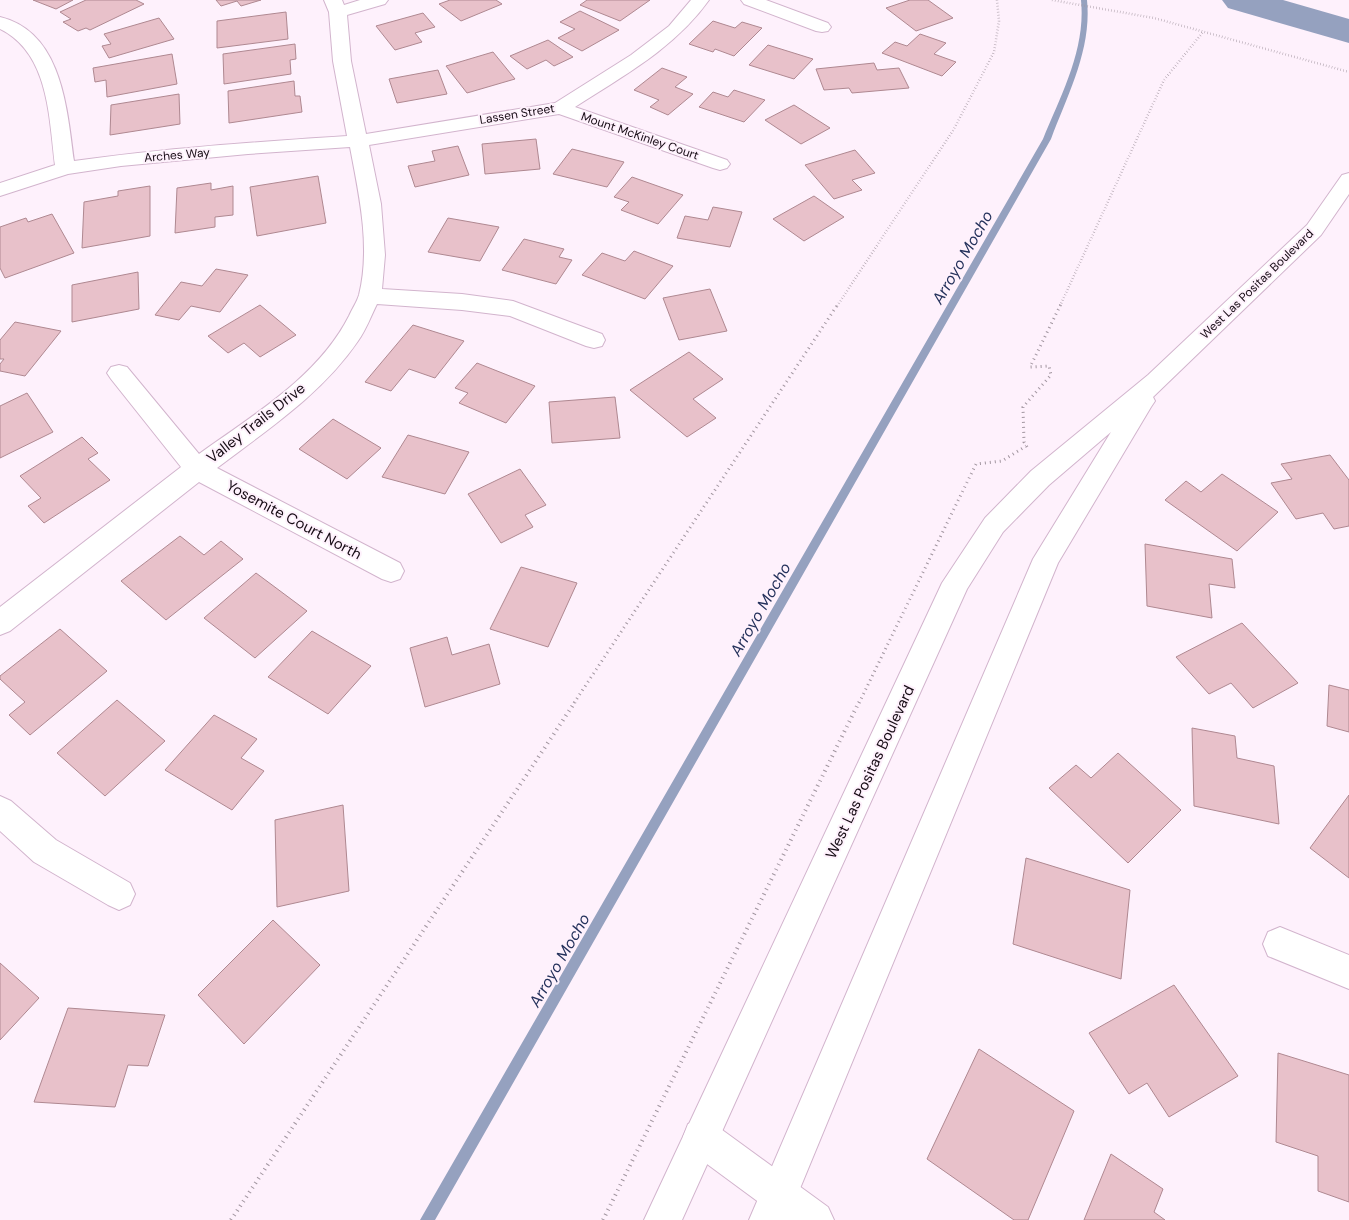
<svg xmlns="http://www.w3.org/2000/svg" width="1349" height="1220" viewBox="0 0 1349 1220" font-family="'DM Sans',sans-serif">
<style>
.lines{fill:none;stroke-linecap:round;stroke-linejoin:round}
.stream{fill:#95a1bf;fill-rule:evenodd}
.river{fill:#95a1bf;fill-rule:evenodd}
.building{fill:#e8c1ca;stroke:#af8891}
.street-casing{stroke:#d2b4cd;stroke-width:2}
.secondary-casing{stroke:#d2b4cd;stroke-width:2}
.path-far2{stroke:#a296a0;stroke-width:2.5;stroke-dasharray:0.5 2.5;stroke-linecap:butt}
.path-far1{stroke:#a296a0;stroke-width:3;stroke-dasharray:1 4;stroke-linecap:butt}
.path{stroke:#a296a0;stroke-width:4;stroke-dasharray:1 4.5;stroke-linecap:butt}
.street{fill:#fff;fill-rule:evenodd}
.secondary{fill:#fff;fill-rule:evenodd}
.labels{text-anchor:middle;stroke-width:4;stroke-linejoin:round;paint-order:stroke}
.far-street-label{font-size:12px;fill:#160b14;stroke:#fef1fc}
.street-label{font-size:15px;fill:#160b14;stroke:#fef1fc}
.water-label{font-size:16px;font-style:italic;fill:#24315b;stroke:#fef1fc}
</style>
<rect width="100%" height="100%" fill="#fef1fc"/>
<g class="lines">
<path class="stream" d="M1081,0H1087C1092,49 1068,94 1051,139L435,1220H420L1043,139C1061,95 1086,49 1081,0Z"/>
<path class="river" d="M1222,0H1283L1349,19V43L1228,8Z"/>
</g>
<path class="building" d="M33,0H73L56,9Z
M86,0H136L144,4L90,30L86,28L78,31L63,22L71,19L60,12Z
M216,0H261L241,6L237,1L221,6Z
M450,0H496L502,4L461,21L439,4Z
M587,0H650L620,21L580,5Z
M910,0H928L953,18L916,31L886,8Z
M580,11L619,30L582,51L558,38L575,29L560,22Z
M286,12L288,39L217,48V21Z
M423,13L435,27L415,33L422,42L395,50L376,26Z
M159,18L174,39L109,58L102,46L111,44L104,34Z
M713,21L735,28L742,22L762,28L734,56L715,49L713,52L689,44Z
M920,34L946,43L934,54L956,62L942,76L882,53L895,42L907,46Z
M548,40L573,57L554,66L546,60L527,69L510,56Z
M295,44L296,59L290,60L291,74L224,84L223,54Z
M768,45L813,59L794,79L749,65Z
M493,52L515,79L467,93L446,66Z
M172,54L177,84L107,97L106,80L95,82L93,68Z
M874,63L877,70L899,68L909,88L852,93L849,88L824,90L816,69Z
M662,68L687,77L675,87L693,94L668,115L650,107L659,100L634,90Z
M438,70L447,94L397,103L389,79Z
M294,81L295,96H300L302,112L229,123L228,91Z
M734,90L765,100L744,122L699,107L713,92L728,97Z
M179,94L180,124L110,135L111,105Z
M794,105L830,128L801,144L765,120Z
M536,139L540,169L485,174L482,144Z
M458,146L469,175L415,187L408,166L435,161L432,151Z
M572,149L624,162L607,187L553,174Z
M855,150L875,173L852,180L862,190L834,199L805,165Z
M318,176L326,223L257,236L250,187Z
M632,177L683,195L658,224L621,210L629,202L614,197Z
M211,183V190L233,186V215L215,217V227L175,233L177,188Z
M150,186V236L82,248L84,202L118,196V191Z
M814,196L844,217L804,241L773,219Z
M713,207L742,212L730,247L677,238L685,216L708,220Z
M52,214L74,253L5,278L0,268V227L26,218L28,222Z
M448,218L499,227L480,261L428,252Z
M524,239L564,249L559,257L572,260L556,284L502,270Z
M634,251L673,266L645,299L582,275L602,253L625,261Z
M216,269L248,275L220,312L191,306L179,320L155,315L181,282L202,286Z
M138,272L139,309L72,322V285Z
M710,289L727,331L679,340L663,298Z
M260,305L296,335L260,357L244,343L228,353L208,336Z
M15,322L61,331L25,376L0,371V364L4,359H0V340Z
M413,325L464,341L435,378L409,369L391,391L365,382Z
M689,352L723,379L693,399L716,418L687,437L630,390Z
M477,363L535,386L506,423L459,403L468,393L455,388Z
M27,393L53,432L0,458V406Z
M615,397L620,438L552,443L549,402Z
M333,419L381,448L347,479L299,449Z
M408,435L469,452L445,494L382,477Z
M82,437L98,453L88,459L110,480L44,523L28,506L41,498L20,476Z
M1330,455L1349,480V526L1334,529L1323,513L1296,519L1271,483L1292,479L1281,464Z
M520,469L546,505L525,515L533,527L501,543L468,494Z
M1222,474L1278,512L1237,551L1165,500L1186,481L1201,492Z
M180,536L204,555L221,541L243,559L166,620L121,581Z
M1145,544L1232,559L1235,588L1209,584L1212,618L1147,606Z
M521,567L577,583L548,647L490,629Z
M256,573L307,611L255,658L204,618Z
M1242,623L1298,683L1253,708L1231,683L1209,694L1176,657Z
M60,629L107,671L30,735L9,715L25,702L0,679V676Z
M312,631L371,666L328,714L268,677Z
M447,637L452,655L489,644L500,684L425,707L410,648Z
M1329,685L1349,690V732L1327,726Z
M117,700L165,741L105,796L57,753Z
M214,715L257,739L241,758L264,771L232,810L165,770Z
M1192,728L1235,736L1237,758L1274,766L1279,824L1194,806Z
M1118,753L1181,810L1128,863L1049,788L1076,765L1091,778Z
M1349,795V878L1310,848Z
M343,805L349,891L277,907L275,820Z
M1026,858L1130,890L1121,979L1013,944Z
M273,920L320,965L244,1044L198,995Z
M0,963L39,998L0,1040Z
M1174,985L1238,1076L1169,1117L1147,1083L1129,1094L1089,1033Z
M68,1008L165,1015L148,1066L128,1065L115,1107L34,1102Z
M979,1049L1074,1111L1028,1220H1014L927,1159Z
M1278,1053L1349,1075V1202L1318,1191V1156L1276,1142Z
M1111,1154L1163,1189L1154,1212L1165,1220H1084Z"/>
<g class="lines">
<g class="street-casing">
<path id="street" d="M324,0H342L344,5L360,0H388L385,4L347,15L351,61L366,134L555,103L631,55L669,26L691,0H709C675,48 623,76 575,107L727,160L730,164L727,168L720,170L713,168L559,114L369,145L381,204L385,255L382,289L462,294L513,301L602,334L605,340L602,346L594,348L586,346L510,316L462,310L377,304C371,316 366,330 358,341C322,394 267,430 217,468L400,563L404,571L400,579L391,582L382,579L199,482L10,631L0,635V607L181,467L111,379L107,373L111,367L119,365L127,367L199,454C253,415 318,377 349,316C352,309 357,302 359,295C371,247 359,195 350,147L248,154L121,166L68,174L0,196V183L55,165C49,117 49,53 0,29V17C62,32 67,108 74,161C165,148 256,142 347,136L333,61L329,12Z
M741,0H766L828,23L831,27L828,31L822,32L816,31L744,4Z
M0,796L11,801L56,840L130,883L135,894L130,905L119,910L108,905L34,862L0,831Z
M1280,927L1349,955V989L1268,956L1263,944L1268,932Z
M701,1119L714,1124L828,1207L834,1220H783L688,1150L683,1137L688,1124Z"/>
</g>
<g class="secondary-casing">
<path id="secondary" d="M1349,173V194L1321,235L1153,397L1155,401L1151,407L1058,563L787,1220H749L1033,559L1111,432L1049,485L1003,532L967,589L682,1220H644L942,583L985,518L1031,471L1148,375L1307,225L1342,175Z"/>
</g>
<path class="path-far2" d="M1052,0L1154,18L1349,72
M837,306L954,129L994,52L999,21L997,0
M1060,306L1164,80L1203,32"/>
<path class="path-far1" d="M1027,447L1024,442L1023,407L1051,375L1049,366L1030,367L1061,304
M574,703L838,304
M859,703L976,464L1002,461L1026,446"/>
<path class="path" d="M231,1220L575,702
M603,1220L859,702"/>
<use href="#street" class="street"/>
<use href="#secondary" class="secondary"/>
</g>
<g class="labels">
<g class="far-street-label">
<text transform="translate(517 114) rotate(-9)" y="4">Lassen Street</text>
<text transform="translate(640 136) rotate(19)" y="4">Mount McKinley Court</text>
<text transform="translate(177 155) rotate(-5)" y="4">Arches Way</text>
<text transform="translate(1257 284) rotate(-44)" y="4">West Las Positas Boulevard</text>
</g>
<g class="street-label">
<text transform="translate(256 423) rotate(-38)" y="5">Valley Trails Drive</text>
<text transform="translate(294 520) rotate(28)" y="5">Yosemite Court North</text>
<text transform="translate(870 772) rotate(-65)" y="5">West Las Positas Boulevard</text>
</g>
<g class="water-label">
<text transform="translate(962 257) rotate(-60)" y="6">Arroyo Mocho</text>
<text transform="translate(760 609) rotate(-60)" y="6">Arroyo Mocho</text>
<text transform="translate(559 960) rotate(-60)" y="6">Arroyo Mocho</text>
</g>
</g>
</svg>
